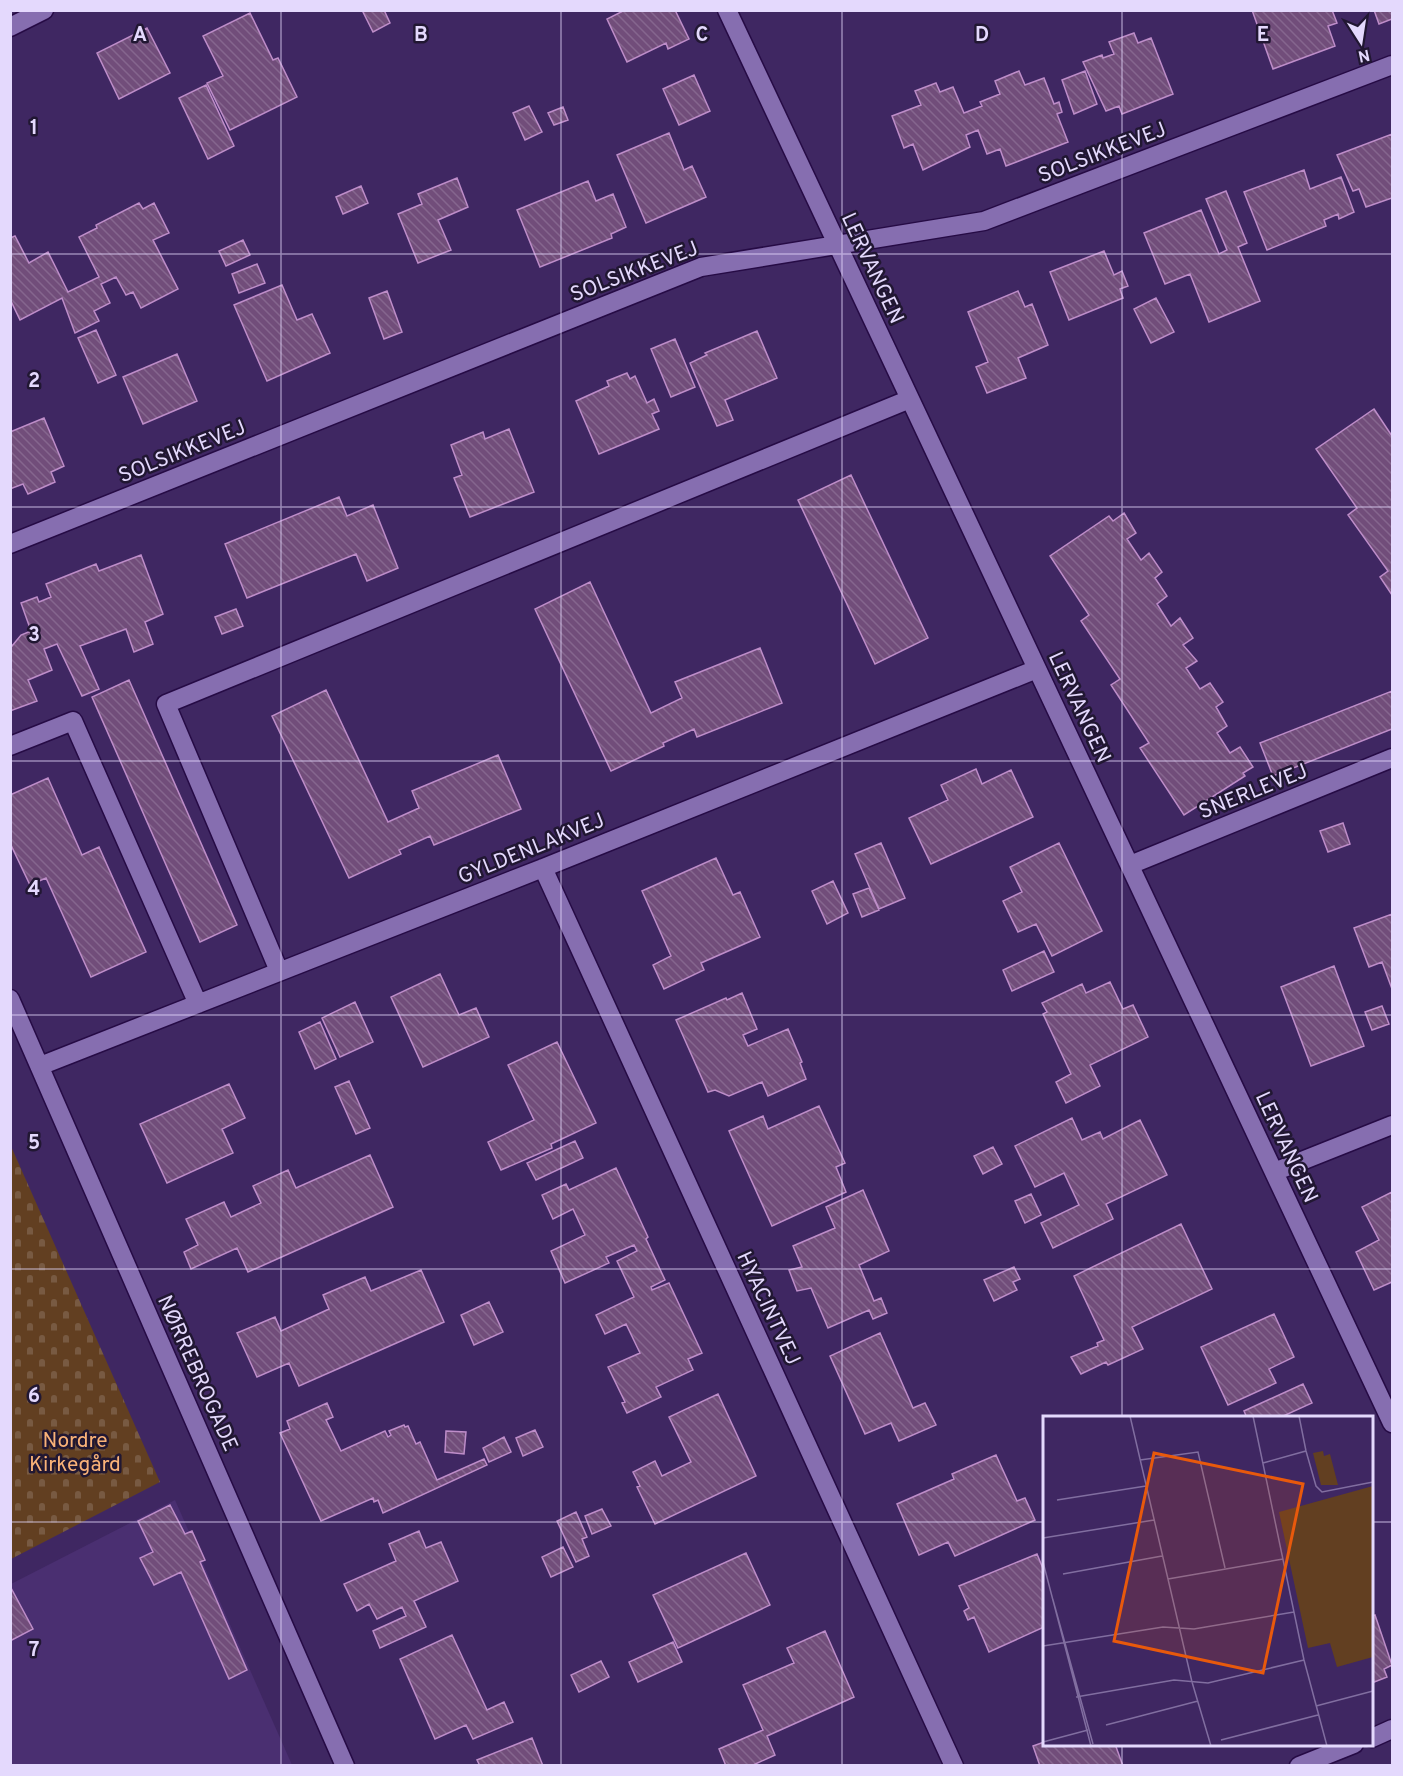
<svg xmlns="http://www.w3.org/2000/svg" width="1403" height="1776" viewBox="0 0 1403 1776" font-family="Overpass,sans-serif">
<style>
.built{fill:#4a2f71}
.cemetery{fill:url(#cemetery-stones)}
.building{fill:url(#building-back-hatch);stroke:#be8dc9;stroke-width:1.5}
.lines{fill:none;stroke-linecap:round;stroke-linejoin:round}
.minor-casing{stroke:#260b45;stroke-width:21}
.minor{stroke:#866eb0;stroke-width:18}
.grid{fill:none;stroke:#e4d9fd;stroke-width:1.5;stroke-opacity:0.55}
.labels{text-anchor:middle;stroke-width:5;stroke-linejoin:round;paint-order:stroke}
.street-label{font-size:21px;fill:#e4d9fd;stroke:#211732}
.park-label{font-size:21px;fill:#f9b278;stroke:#211732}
.inset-road{fill:none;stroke:#816ea0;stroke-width:1.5}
.view{fill:#e8590c;fill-opacity:0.15;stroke:#e8590c;stroke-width:3}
.inset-edge{fill:none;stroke:#e4d9fd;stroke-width:3}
.grid-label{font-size:20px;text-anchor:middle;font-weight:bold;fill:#e4d9fd;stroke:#211732;stroke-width:5;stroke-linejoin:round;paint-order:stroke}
</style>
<defs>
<pattern id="cemetery-stones" width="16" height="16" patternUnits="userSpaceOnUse" patternTransform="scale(1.5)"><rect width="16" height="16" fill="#623f21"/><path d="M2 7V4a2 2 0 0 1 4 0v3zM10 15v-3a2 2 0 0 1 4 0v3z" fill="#785a42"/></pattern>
<pattern id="building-back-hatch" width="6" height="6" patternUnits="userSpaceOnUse" patternTransform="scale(1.5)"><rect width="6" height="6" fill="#714d7a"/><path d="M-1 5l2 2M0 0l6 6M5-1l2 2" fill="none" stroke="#85668e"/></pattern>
</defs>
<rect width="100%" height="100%" fill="#3f2762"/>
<path class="built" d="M175,1500L292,1765L11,1766V1584Z"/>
<path class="cemetery" d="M10,1144L160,1482L11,1559H10Z"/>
<path class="building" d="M362,10H384L390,23L373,32Z
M625,10H675L689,39L668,49L666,43L627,62L607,19Z
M1252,10H1332L1337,23L1328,26L1335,46L1273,69Z
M1374,10H1392V19L1379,24Z
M250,13L273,60L278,58L297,97L230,130L207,83L223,76L203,36Z
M147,28L170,73L119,99L97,53Z
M1134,33L1138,43L1151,38L1173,94L1122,114L1119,106L1106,111L1083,62L1102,55L1103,58L1114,54L1109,42Z
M1019,71L1025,85L1044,78L1054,104L1059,102L1062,112L1057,114L1068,142L1006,166L1000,149L987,154L978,130L966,135L970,147L923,170L913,144L904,148L892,116L921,105L915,91L936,83L940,92L953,87L964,113L982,106L980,102L1000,94L995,81Z
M1085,71L1097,104L1074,114L1062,80Z
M694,75L710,111L679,125L663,89Z
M206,85L234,146L208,159L179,98Z
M529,106L542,132L525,140L513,113Z
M563,107L568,120L554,125L548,113Z
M669,133L684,170L692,166L706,197L646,223L617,155Z
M1392,134V198L1366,207L1359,189L1353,191L1337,155Z
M1304,170L1310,189L1341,177L1354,212L1339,219L1338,214L1324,220L1326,226L1267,250L1244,192Z
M457,178L468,207L438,220L451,250L418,263L398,214L422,204L418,194Z
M588,181L596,201L613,194L626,227L611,234L612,238L540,267L517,210Z
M361,186L368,203L343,214L336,197Z
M1226,191L1247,243L1238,247L1260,301L1209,322L1190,274L1165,284L1144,233L1201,210L1219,254L1227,250L1206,199Z
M139,203L143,209L154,203L169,233L153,240L178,289L141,308L133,292L126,295L116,277L101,284L110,303L94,311L99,321L75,333L62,298L20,320L10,299V238L15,236L29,263L48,252L68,292L99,277L79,237L97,228L96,225Z
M243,240L250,255L226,266L219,251Z
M1104,251L1114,275L1122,271L1128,286L1120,289L1123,298L1069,320L1050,272Z
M257,264L265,283L239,293L232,274Z
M282,285L297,320L312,314L330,353L267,381L234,305Z
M387,291L402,332L384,339L369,298Z
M1018,291L1025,307L1032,304L1048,345L1018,358L1026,378L987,393L976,367L988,362L968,312Z
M1156,298L1174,332L1151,343L1134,309Z
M96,330L116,375L98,383L78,338Z
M757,331L777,378L725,400L733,420L717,426L690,363L707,355L705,353Z
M675,339L695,387L671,397L651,349Z
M177,354L197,401L143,424L123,377Z
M627,373L630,379L635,376L647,403L654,399L659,411L652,414L659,429L599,454L576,401L609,386L607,381Z
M1374,409L1392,436V595L1380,577L1388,571L1348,515L1357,508L1316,449Z
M44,418L64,466L51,472L55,482L28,494L23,484L10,489V432Z
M509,429L534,492L470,517L454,478L462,475L451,445L483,432L485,439Z
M851,475L928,638L875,664L798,500Z
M339,497L347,516L373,505L398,568L367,581L356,554L247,598L225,544Z
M1124,513L1136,533L1127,539L1141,560L1149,553L1162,572L1155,578L1167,596L1157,604L1171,626L1180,618L1193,638L1183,645L1197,661L1186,668L1200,689L1210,683L1223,702L1216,707L1227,726L1217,733L1230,753L1240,747L1253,767L1243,773L1245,776L1184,815L1140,748L1149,743L1111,685L1120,679L1081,621L1089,615L1050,556L1109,516L1113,521Z
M141,555L163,614L145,622L153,644L134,652L126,629L80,646L99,689L82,696L57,644L44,649L52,670L28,680L37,701L10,711V641L12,646L21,635L31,631L21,603L37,597L39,602L51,597L46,584L96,564L99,571Z
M590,582L651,713L682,698L675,682L760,648L782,703L697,737L694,729L663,743L664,746L611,771L535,609Z
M236,609L243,626L222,634L215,617Z
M129,680L237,925L200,942L92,697Z
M326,690L388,822L419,808L412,791L498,755L521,809L434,845L430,836L399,850L401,854L349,878L272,716Z
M1392,691V729L1273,776L1260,743Z
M976,769L982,784L1011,770L1033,817L931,864L909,818L948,800L941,785Z
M48,778L82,855L99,847L146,952L91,977L46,878L30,885L10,843V795Z
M1343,823L1350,844L1328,852L1320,831Z
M881,843L905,898L879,909L855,854Z
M1059,843L1102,931L1052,956L1036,924L1018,932L1003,901L1022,892L1010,867Z
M716,858L733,895L740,892L760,937L701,963L704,970L664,989L653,965L671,956L642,891Z
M833,881L848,913L827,924L812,891Z
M869,888L879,910L862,917L853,894Z
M1392,914V989L1382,962L1369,967L1354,928Z
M1044,951L1054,972L1012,991L1003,970Z
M1334,966L1364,1046L1311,1066L1281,987Z
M440,974L459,1015L476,1008L489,1037L423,1067L391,997Z
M1110,982L1123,1009L1133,1005L1148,1037L1090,1065L1100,1086L1066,1103L1056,1082L1071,1074L1043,1014L1047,1012L1042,1003L1082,984L1086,993Z
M742,993L757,1029L743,1035L748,1046L788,1029L802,1062L800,1063L806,1079L768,1096L762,1082L729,1096L715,1090L708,1092L676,1020L726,998L727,1000Z
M355,1002L373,1042L340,1057L322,1018Z
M1382,1006L1389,1024L1372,1030L1365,1012Z
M320,1022L336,1059L315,1069L299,1032Z
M557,1042L596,1123L551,1144L552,1148L501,1170L488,1142L534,1120L508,1065Z
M349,1081L370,1128L356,1134L335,1087Z
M229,1084L245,1118L222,1129L233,1153L167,1183L140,1124Z
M819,1106L845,1163L836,1167L846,1192L772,1226L729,1131L763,1116L768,1129Z
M1072,1118L1082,1140L1100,1132L1103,1139L1140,1120L1167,1175L1106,1204L1113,1219L1053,1248L1041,1223L1079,1205L1064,1173L1035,1187L1015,1146Z
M575,1141L583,1158L536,1180L527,1163Z
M993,1147L1002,1164L983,1174L974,1156Z
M370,1155L393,1207L248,1272L237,1248L191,1269L184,1252L198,1245L186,1219L224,1202L231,1217L261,1203L253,1186L288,1170L296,1188Z
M616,1168L648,1237L646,1239L665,1280L651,1287L652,1290L669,1283L702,1353L688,1359L693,1370L656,1387L661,1397L627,1413L622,1403L625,1402L608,1367L640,1353L626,1324L605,1334L596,1315L634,1297L617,1261L637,1251L634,1245L606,1257L609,1263L565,1283L551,1251L585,1235L573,1209L553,1219L542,1195L566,1184L569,1190Z
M863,1190L889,1251L859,1265L874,1301L881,1298L887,1313L873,1319L869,1310L828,1328L811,1288L797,1291L789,1270L802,1267L793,1246L835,1228L826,1207Z
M1392,1192V1282L1374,1290L1356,1252L1379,1240L1362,1207Z
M1031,1194L1041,1215L1025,1223L1015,1201Z
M1181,1224L1212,1289L1132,1327L1143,1349L1108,1365L1106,1362L1081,1374L1071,1357L1098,1346L1097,1343L1104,1340L1074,1276Z
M1014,1267L1020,1279L1013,1282L1017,1290L994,1301L984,1280Z
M421,1270L444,1322L299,1386L289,1363L257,1377L237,1333L275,1317L281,1331L329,1309L323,1295L365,1277L371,1291Z
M489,1302L503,1332L474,1345L461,1315Z
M1274,1314L1294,1357L1269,1369L1276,1383L1228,1405L1201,1347Z
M880,1333L913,1408L925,1403L936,1425L899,1441L891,1423L865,1434L830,1356Z
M1303,1384L1312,1403L1279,1418H1247L1244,1411Z
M718,1394L756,1476L655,1524L637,1487L640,1486L633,1472L655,1461L662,1476L691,1462L669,1417Z
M327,1403L333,1417L326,1420L341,1451L385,1431L388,1437L391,1435L389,1431L404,1425L405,1427L408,1426L416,1444L420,1442L437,1480L484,1459L487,1465L383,1513L378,1500L374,1502L373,1498L321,1521L280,1433L290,1429L287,1421Z
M535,1430L543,1447L523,1456L516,1438Z
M446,1431L466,1432L464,1454L445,1452Z
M504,1437L511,1452L489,1462L483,1448Z
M996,1455L1017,1501L1025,1498L1035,1520L955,1556L948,1542L919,1555L897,1504L954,1479L952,1474Z
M170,1505L185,1534L192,1531L205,1560L200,1562L247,1670L229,1679L181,1572L154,1585L140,1558L153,1552L138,1521Z
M602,1509L611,1526L592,1534L585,1516Z
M576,1512L587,1537L582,1539L589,1556L576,1562L557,1521Z
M419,1531L426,1548L441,1542L458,1581L414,1601L426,1627L380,1648L373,1631L406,1616L402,1607L377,1619L369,1604L357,1611L344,1584L396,1561L389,1544Z
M563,1547L573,1567L551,1577L542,1557Z
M746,1553L770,1605L678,1648L653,1595Z
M1037,1554L1044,1571V1627L989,1652L974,1617L968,1620L964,1611L969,1608L959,1586Z
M10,1586L33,1629L10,1641Z
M1375,1615L1392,1665L1384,1669L1387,1677L1372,1683V1616Z
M825,1631L854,1697L767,1736L775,1755L751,1766H726L719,1749L763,1730L743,1685L794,1663L787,1648Z
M452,1635L487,1710L504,1702L513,1722L473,1739L466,1725L435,1739L400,1659Z
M673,1642L682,1662L638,1682L629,1662Z
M601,1661L609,1677L579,1692L571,1675Z
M532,1738L543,1766H480L477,1760Z
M1044,1742V1744H1115L1123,1766H1040L1033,1746Z"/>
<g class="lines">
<g class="minor-casing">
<path id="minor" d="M727,10L1392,1423
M10,27L44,10
M10,544L701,267L984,221L1392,65
M10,746L73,721L198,1004
M1130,865L1392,758
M543,868L954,1766
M279,971L166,704L910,399
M10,999L345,1766
M40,1066L543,868L1037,669
M1274,1172L1392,1125
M1372,1738L1392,1729
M1299,1766L1354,1744"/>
</g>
<use href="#minor" class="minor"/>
</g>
<path class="grid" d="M281,10V1766M561,10V1766M842,10V1766M1122,10V1418M10,254H1392M10,507H1392M10,761H1392M10,1015H1392M10,1269H1392M10,1522H1044M1372,1522H1392M1122,1744V1766"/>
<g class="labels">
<g class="street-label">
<text transform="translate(1102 152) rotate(-21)" y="7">SOLSIKKEVEJ</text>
<text transform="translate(873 268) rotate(65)" y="7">LERVANGEN</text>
<text transform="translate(634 271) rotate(-21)" y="7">SOLSIKKEVEJ</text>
<text transform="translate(182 451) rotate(-22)" y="7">SOLSIKKEVEJ</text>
<text transform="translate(1080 707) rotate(65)" y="7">LERVANGEN</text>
<text transform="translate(1253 791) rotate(-22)" y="7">SNERLEVEJ</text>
<text transform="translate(531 848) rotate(-22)" y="7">GYLDENLAKVEJ</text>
<text transform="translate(1287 1147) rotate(65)" y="7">LERVANGEN</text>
<text transform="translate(769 1308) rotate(65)" y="7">HYACINTVEJ</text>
<text transform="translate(198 1373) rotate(66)" y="7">NØRREBROGADE</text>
</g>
<g class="park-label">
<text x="75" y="1447">Nordre<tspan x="75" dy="24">Kirkegård</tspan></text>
</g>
</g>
<g transform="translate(1043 1416)">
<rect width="330" height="330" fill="#3f2762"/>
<path d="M330,70V241L294,251L287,227L265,232L236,96Z" fill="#623f21"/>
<path d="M280,35L281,40L287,38L295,69H278L270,37Z" fill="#623f21"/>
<path class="inset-road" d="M87,0L149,266L168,330M210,0L261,244L284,330M256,0L263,35M97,44L155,36L182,152M220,47L263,35L273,70L279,76L330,66M14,84L103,70M0,122L111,104M0,146L48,330M20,158L119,140M125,163L240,143M10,184L50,328M0,230L120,211L151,213L251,196M33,281L131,264L165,267L261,244M273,290L330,275M63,309L155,285M178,324L275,299M0,326L45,314"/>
<path class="view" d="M111,37L260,68L220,257L71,225Z"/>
<rect width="330" height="330" class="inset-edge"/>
</g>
<g class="grid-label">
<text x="140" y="41">A</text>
<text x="421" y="41">B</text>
<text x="702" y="41">C</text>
<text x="982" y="41">D</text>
<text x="1263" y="41">E</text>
<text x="34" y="134">1</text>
<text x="34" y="387">2</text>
<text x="34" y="641">3</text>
<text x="34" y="895">4</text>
<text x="34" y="1149">5</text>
<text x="34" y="1402">6</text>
<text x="34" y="1656">7</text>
</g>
<rect width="1403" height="1776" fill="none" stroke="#e4d9fd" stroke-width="24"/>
<g transform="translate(1361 42) rotate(168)" stroke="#211732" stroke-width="4.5" paint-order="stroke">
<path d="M0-4.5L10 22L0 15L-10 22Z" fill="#e4d9fd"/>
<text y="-9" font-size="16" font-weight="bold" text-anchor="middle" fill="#e4d9fd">N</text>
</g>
</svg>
